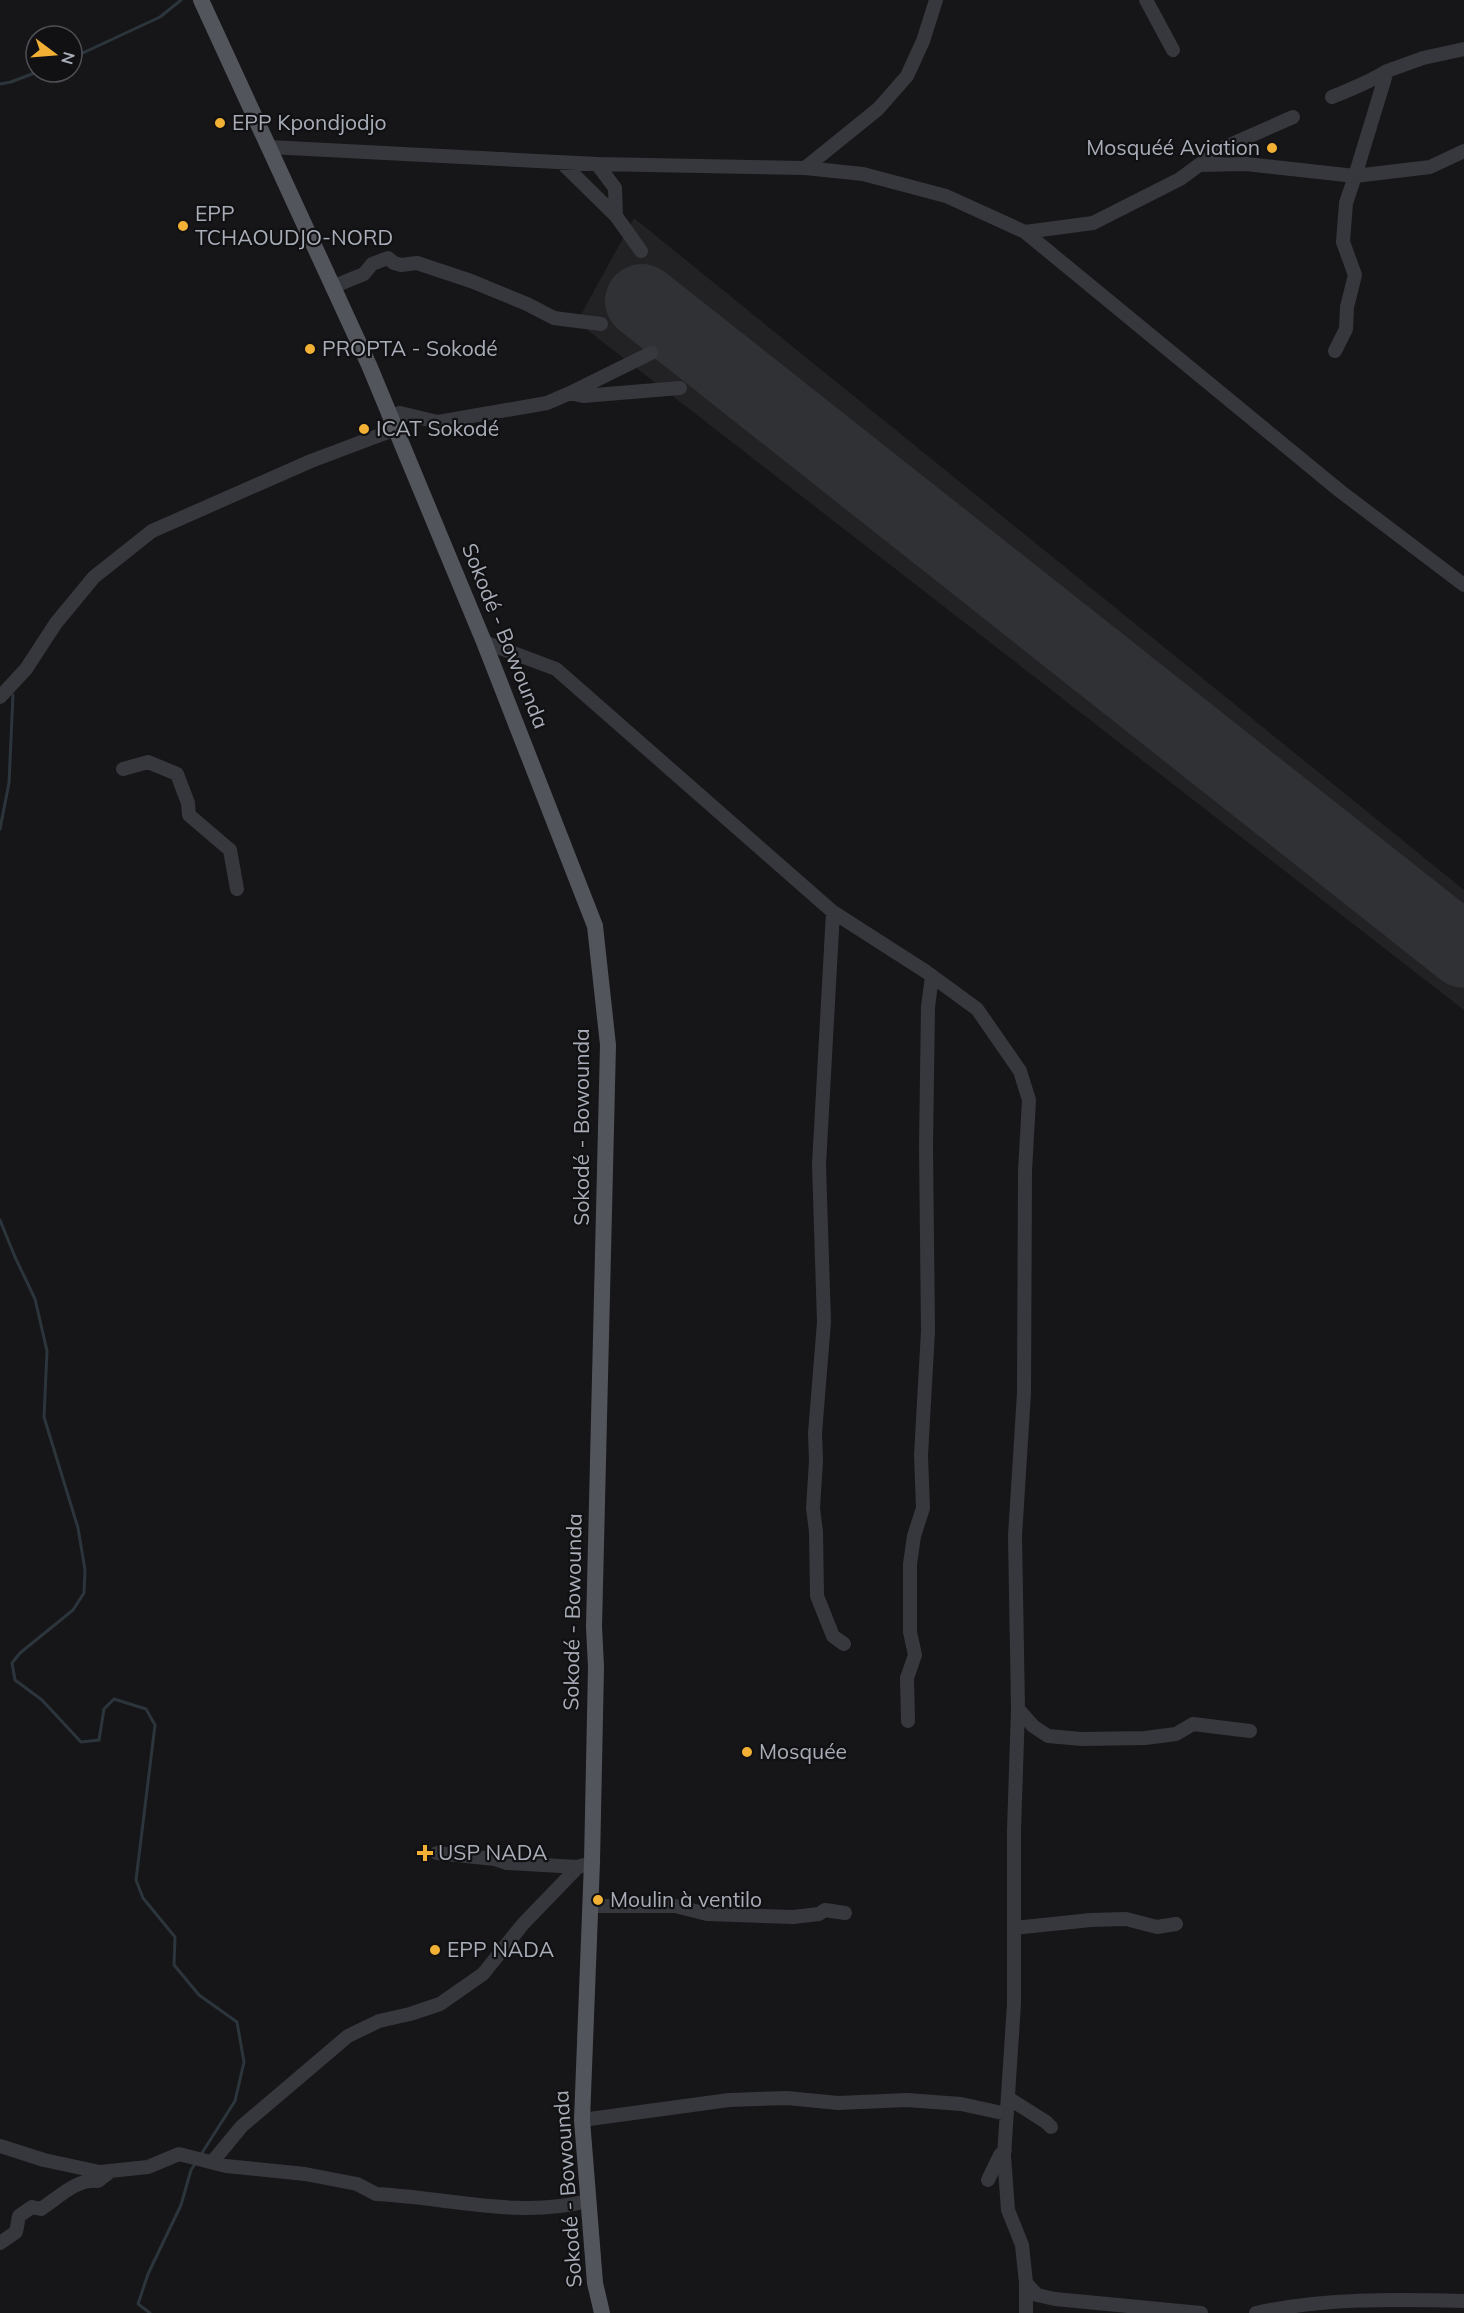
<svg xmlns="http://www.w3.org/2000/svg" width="1464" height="2313" viewBox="0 0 1464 2313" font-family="Mulish,sans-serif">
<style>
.built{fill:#222225}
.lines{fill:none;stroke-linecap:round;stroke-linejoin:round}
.stream{stroke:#2c353c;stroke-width:3}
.runway{stroke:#303135;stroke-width:74}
.minor{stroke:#37383d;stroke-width:14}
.major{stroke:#53555c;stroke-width:16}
.poi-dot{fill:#f2b134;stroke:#111113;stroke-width:2}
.labels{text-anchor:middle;stroke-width:4.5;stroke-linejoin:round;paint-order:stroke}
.poi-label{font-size:21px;fill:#a8adb8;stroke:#111113;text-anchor:start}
.street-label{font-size:21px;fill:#a8adb8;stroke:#111113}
</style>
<rect width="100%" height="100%" fill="#161618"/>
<path class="built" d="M634,218L1464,890V1010L577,322Z"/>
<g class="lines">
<path class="stream" d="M72,58L160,17L181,0
M0,84L11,82L37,72
M0,829L9,783L13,695
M0,1220L15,1257L35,1299L47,1351L44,1417L78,1528L85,1570L84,1593L73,1610L20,1653L12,1663L15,1680L42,1700L81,1742L99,1740L104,1709L114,1699L146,1709L155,1725L136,1880L143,1898L175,1937L174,1965L199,1995L237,2022L244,2062L235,2101L200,2156
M150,2313L138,2304L148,2274L181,2205L191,2170L195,2164"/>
<path class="runway" d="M642,301L1464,951"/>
<path class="minor" d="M1146,0L1173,50
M1332,97C1351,89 1370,82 1387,71
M269,147L597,164L805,168L863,174L946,196L1025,232L1340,491L1464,585
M562,163L616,216L641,251
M597,164L615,188L616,216
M1199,165L1223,148L1293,117
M805,168L878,109L907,76L923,41L936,0
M1025,232L1093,223L1180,179L1199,165L1246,164L1355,176L1387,71L1423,58L1464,49
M332,287L364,274L372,264L388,258L394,263L401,265L417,263L471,281L527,304L554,318L601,324
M1335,351L1346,329L1347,307L1355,275L1343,242L1346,203L1355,176L1430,167L1464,151
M570,393L651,353
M390,416L400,413L438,422L547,403L570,393L583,396L680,388
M484,642L556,669L833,912L925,971L977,1009L1020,1071L1029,1100L1025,1171L1024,1393L1015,1536L1018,1709L1014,1830V2004L1004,2156L1008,2210L1022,2245L1026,2283V2313
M0,697L26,669L56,623L94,577L152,531L311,461L396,429
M123,769L148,762L177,774L188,803L189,815L230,850L237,889
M833,912L819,1165L824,1322L815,1433L816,1461L813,1508L816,1532L817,1596L833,1636L844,1644
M1018,1709L1033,1726L1048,1736L1082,1739L1145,1738L1176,1734L1193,1724L1250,1731
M908,1721L907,1678L915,1655L910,1632V1564L914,1536L923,1508L921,1455L928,1331L926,1146L928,1007L932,976
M437,1853L495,1859L507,1863L578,1867L584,1865
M590,1906H675L707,1914L793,1917L819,1914L825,1910L845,1913
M1014,1928L1091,1920L1126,1919L1157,1927L1176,1924
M1008,2098L1046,2122L1051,2127
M582,2120L729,2100L787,2098L838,2103L907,2100L961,2104L1007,2114
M0,2146L44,2160L100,2172L148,2167L179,2154L226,2166L305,2174L357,2184L376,2194C445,2197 519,2219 587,2201
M213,2161L242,2126L348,2036L379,2021L410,2014L440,2004L483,1974L523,1924L578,1867
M988,2180L1000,2155L1005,2150
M0,2243L16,2232L19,2216L32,2207L41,2209C58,2198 77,2178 98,2181L111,2171
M1026,2283L1037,2295L1055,2299L1201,2313
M1256,2313C1322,2298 1396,2299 1464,2301"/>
<path class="major" d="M201,0L369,365L484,642L595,926L608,1045L594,1627L596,1667L592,1862L582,2120L595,2283L602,2313"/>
</g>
<g class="poi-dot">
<circle cx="220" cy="123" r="6"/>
<circle cx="1272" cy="148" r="6"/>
<circle cx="183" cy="226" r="6"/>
<circle cx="310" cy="349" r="6"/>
<circle cx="364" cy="429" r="6"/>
<circle cx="747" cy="1752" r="6"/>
<path d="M422 1844h6v6h6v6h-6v6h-6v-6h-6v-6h6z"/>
<circle cx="598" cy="1900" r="6"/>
<circle cx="435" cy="1950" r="6"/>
</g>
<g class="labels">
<g class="poi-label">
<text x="232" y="130">EPP Kpondjodjo</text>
<text x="1260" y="155" text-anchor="end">Mosquéé Aviation</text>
<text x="195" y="221">EPP<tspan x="195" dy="24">TCHAOUDJO-NORD</tspan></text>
<text x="322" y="356">PROPTA - Sokodé</text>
<text x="376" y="436">ICAT Sokodé</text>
<text x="759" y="1759">Mosquée</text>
<text x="438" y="1860">USP NADA</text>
<text x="610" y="1907">Moulin à ventilo</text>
<text x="447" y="1957">EPP NADA</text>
</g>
<g class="street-label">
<text transform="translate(505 636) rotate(68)" y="7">Sokodé - Bowounda</text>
<text transform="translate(582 1127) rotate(-90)" y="7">Sokodé - Bowounda</text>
<text transform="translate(573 1612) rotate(-89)" y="7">Sokodé - Bowounda</text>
<text transform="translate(568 2189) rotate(-94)" y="7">Sokodé - Bowounda</text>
</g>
</g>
<g transform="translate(54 54) rotate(106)"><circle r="28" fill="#111113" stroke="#4d4f55" stroke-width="1.5"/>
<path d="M0-4.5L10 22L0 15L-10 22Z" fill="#f2b134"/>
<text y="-9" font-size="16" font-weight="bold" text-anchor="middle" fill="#a8adb8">N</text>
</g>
</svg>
